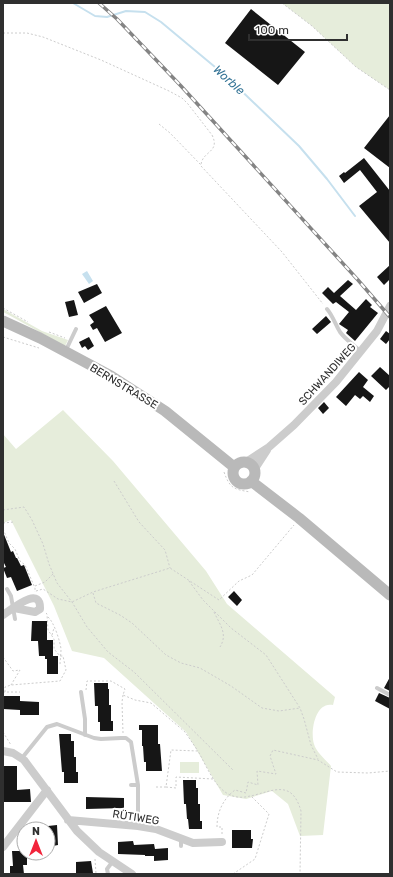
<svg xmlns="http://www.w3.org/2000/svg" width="393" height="877" viewBox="0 0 393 877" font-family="Rubik,sans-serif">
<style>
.green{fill:#e6eddb}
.water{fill:#c6e0ee}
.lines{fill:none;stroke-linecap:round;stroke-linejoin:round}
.stream{stroke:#c6e0ee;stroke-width:2}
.building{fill:#161616}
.path{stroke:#ccc;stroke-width:1;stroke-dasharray:2 2;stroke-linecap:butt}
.lane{stroke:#ccc;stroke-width:4}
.street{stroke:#ccc;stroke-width:8}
.secondary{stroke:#b9b9b9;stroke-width:11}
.rail-casing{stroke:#848484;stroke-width:3.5}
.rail{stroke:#fff;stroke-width:2;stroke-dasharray:6;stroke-linecap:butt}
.labels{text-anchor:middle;stroke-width:4;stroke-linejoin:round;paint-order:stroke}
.street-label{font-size:11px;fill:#2f2f2f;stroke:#fff}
.water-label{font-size:12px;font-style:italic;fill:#367597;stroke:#fff}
</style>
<rect width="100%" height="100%" fill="#fff"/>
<path class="green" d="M282,3H390V90L356,67L312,26Z
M3,309L42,331L68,340L65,346L7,314L3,312Z
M63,410L113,461L206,571L227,604L335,697L333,705C315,701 310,732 314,744C316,752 326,760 331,766L323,835L300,836L288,804L272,791L246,799L223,795L186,732L104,658L72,651L54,606L11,520L3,523V434L16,449Z
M180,762H199V773H180Z"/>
<path class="water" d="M87,271L93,281L89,284L82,274Z"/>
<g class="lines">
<path class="stream" d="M73,3L95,16L107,17L126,11L145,12L161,22L227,77L299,146L327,179L355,216"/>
</g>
<path class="building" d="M251,9L305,52L278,85L225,43Z
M390,115V168L364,148Z
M364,158L390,191V243L359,206L377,192L360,170L344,183L339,176L344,172L345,173Z
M390,265V279L384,285L377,277Z
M348,280L353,284L340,296L356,310L366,299L372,305L370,307L378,313L355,341L346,333L348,330L339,324L349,312L336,302L333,304L322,293L328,287L334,293Z
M97,284L102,293L84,303L78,292Z
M74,300L78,315L69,317L65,302Z
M106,306L122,333L105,342L97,328L93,330L90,325L94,322L89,315Z
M326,316L331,322L317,334L312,329Z
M386,331L390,334V339L386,344L380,339Z
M89,337L94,346L88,350L85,346L82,348L79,342Z
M380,367L390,376V386L386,390L371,376Z
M359,372L368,380L363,387L374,396L370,402L363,396L360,399L355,395L346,406L336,397Z
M324,402L329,408L323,414L318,408Z
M3,532L11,552L13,551L16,558H17L21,566L24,565L32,585L17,591L11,577L7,578L3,568L6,567L3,561Z
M234,591L242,600L237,606L228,597Z
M32,621H47V640H53V656H58V674H47V659H45V656H39L38,641H31Z
M390,677V691L384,688Z
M94,683H108V689H109V705H111V721H113V731H100V722H98V706H95Z
M379,693L390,698V709L375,701Z
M3,696H20V701L39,702V715H20V710L3,709Z
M139,725H158V744H160L162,771H146V762H144L143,746H142V730H139Z
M59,734H71V741H74V757H76V772H78V783H64V772H62Z
M3,766H17V790L30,789L31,802H3Z
M183,780H196V788H198V804H200V821H202V829H189L188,819H187L186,804H184Z
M86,797L124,798V808L86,809Z
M57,825L58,845L48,847V826Z
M232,830H251V839H253L252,848H232Z
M133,841L134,845L154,844L155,849L168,848V860L154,861V856H145V855L118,854V842Z
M12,851H24V853H27V865H23L24,874H10V866H13Z
M91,861L93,873H92V874H76V862Z"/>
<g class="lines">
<path class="path" d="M282,3L312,26L356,67L390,90
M3,33H27L43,37L101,60L169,91L182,98L188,104L212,135C221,153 201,151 201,166L282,252L323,304
M159,124L170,133L201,165
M3,308L28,322
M49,332L65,338
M3,337L39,348
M224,472C230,489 234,489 250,492
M114,481L139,522L165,550L170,568
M3,484H4
M3,510L24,507L32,520L43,544L49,564L57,583L72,602L87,627L108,652L134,672L233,770
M3,523L14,522
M3,529L9,543L15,549L20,561L25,565L35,588V592
M189,581L203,600L231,628L266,655L300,708L304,719L311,745L318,759
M35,586L45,582L53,574
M36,591L43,589L58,599L72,602L93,592L170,568L219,600L239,581L252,575L294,525
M93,593L96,603L120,615L132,623L166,655L181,663L200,668L231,686L262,708L279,711L300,708
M214,612C220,625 228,634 220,647
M48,617C54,622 60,641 61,649C61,654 60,660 60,665
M52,635L54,628
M3,657L13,671L20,670L11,685
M86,690L87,681H111L125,689L123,695L135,700L151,703L185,732L198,751
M3,692H20
M5,692V687L11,685L60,681L66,670L63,656H60L54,649V639L48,630L47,614L46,613
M3,732L11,745
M123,733L122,702L123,695
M156,787H166L171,750L198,751C210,772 220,804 250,796
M166,787L176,788V777L213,779
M222,834V827H217C217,812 223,799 235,790L246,793L248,782L258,785L257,771L276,774L270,756L273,750L318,760L337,772L368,773L390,771
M95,859L96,874
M233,874L255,859L269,814L251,796C275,790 292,780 301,811L300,874"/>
<path class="lane" d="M327,309C333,316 335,324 340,332C345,339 354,345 361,352
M66,350L76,329
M7,589L11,596L15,619
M377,688L390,695
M81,692L85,719V735
M22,758L47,727L57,724L94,738L101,739L121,738H126L131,742L138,785V826
M131,785H138
M181,839V846
M108,874L107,869L113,861"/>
<path class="street" d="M246,462L269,447L294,425L336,382L377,331L390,306
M254,470L267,450
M3,615C11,610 41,584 40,609L35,612L14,608
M3,751L13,753L24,760L77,831L99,852L132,874
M68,820L138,826L156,829L193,843L222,842
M3,847L47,790"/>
<path class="secondary" d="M3,321L40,338L111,376L165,411L234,467
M233 473a11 11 0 1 1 22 0a11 11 0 1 1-22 0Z
M251,481L299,518L390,595"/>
<g class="rail-casing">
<path id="rail" d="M99,3L117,19L181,86L358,280L390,317"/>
</g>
<use href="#rail" class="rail"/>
</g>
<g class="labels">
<g class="street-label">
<text transform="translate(327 374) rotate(-48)" y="4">SCHWANDIWEG</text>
<text transform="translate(124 386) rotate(31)" y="4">BERNSTRASSE</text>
<text transform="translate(136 817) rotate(9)" y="4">RÜTIWEG</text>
</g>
<g class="water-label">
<text transform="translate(229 80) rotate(42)" y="4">Worble</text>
</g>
</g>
<rect width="393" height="877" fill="none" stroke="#2f2f2f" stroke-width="8"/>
<g transform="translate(36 841)"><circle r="19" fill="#ffffff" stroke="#acacac"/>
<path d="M0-3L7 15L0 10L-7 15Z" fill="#f2243b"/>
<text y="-6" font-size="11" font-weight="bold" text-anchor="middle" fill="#2f2f2f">N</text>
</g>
<path d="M249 34v6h98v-6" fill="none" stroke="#2f2f2f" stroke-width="2"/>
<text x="255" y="34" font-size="12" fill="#2f2f2f" stroke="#ffffff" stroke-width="3" paint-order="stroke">100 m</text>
</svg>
